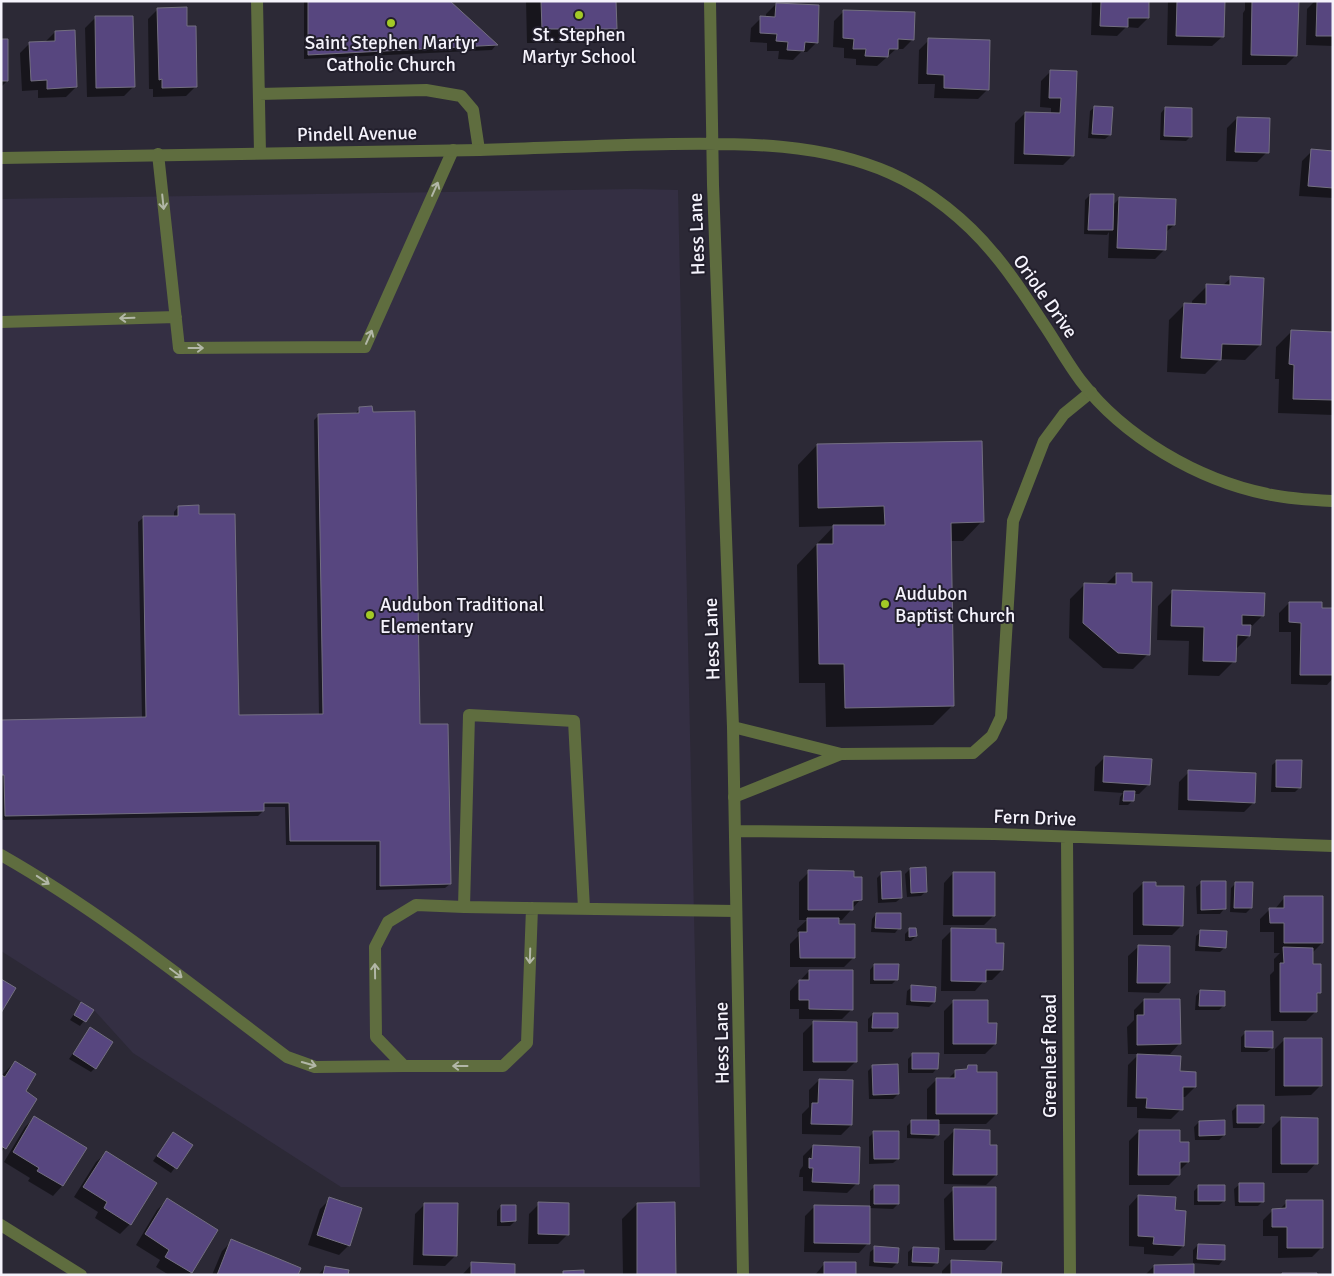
<svg xmlns="http://www.w3.org/2000/svg" width="1334" height="1276" viewBox="0 0 1334 1276" font-family="Signika,sans-serif">
<style>
.built{fill:#342f43}
.shadow{fill:#0007}
.building{fill:#57467f;stroke:#736f80}
.lines{fill:none;stroke-linecap:round;stroke-linejoin:round}
.lane{stroke:#5f6d3f;stroke-width:12}
.street{stroke:#5f6d3f;stroke-width:12}
.oneway{stroke:#b2b7a7}
.poi-dot{fill:#a3c926;stroke:#221f2c;stroke-width:2}
.labels{text-anchor:middle;stroke-width:4;stroke-linejoin:round;paint-order:stroke}
.poi-label{font-size:19px;fill:#f5f3fc;stroke:#221f2c}
.street-label{font-size:19px;fill:#f5f3fc;stroke:#221f2c}
</style>
<rect width="100%" height="100%" fill="#2c2936"/>
<path class="built" d="M634,189L678,190L700,1187H341L133,1053L94,1010L1,951V199Z"/>
<path class="shadow" d="M304,1H449L496,45L492,50L304,59Z
M526,1H615L616,28L601,43H527Z
M1092,1H1148V18L1138,28L1126,27L1117,36L1091,35Z
M1168,1H1223L1222,37L1212,46L1167,45Z
M1245,1H1277L1296,55L1286,65H1242L1243,13L1245,10Z
M1315,1H1333V46L1306,45L1307,9Z
M776,4L817,42L807,52H801L793,60L778,59L779,51H767V43L750,42L751,28L761,18H766V14Z
M158,9L196,86L186,96L153,97V89H149L148,19Z
M844,11L913,39L903,49H896L877,66L856,65V59L844,58V48L833,47L834,21Z
M95,18L134,86L124,96L87,97L85,28Z
M55,32L76,87L66,97L38,98V90L22,91L20,53L30,43L45,42Z
M1,40L7,81L1,87Z
M929,40L988,89L978,99L934,98L935,84H918L919,50Z
M1051,71L1075,72L1073,155L1063,165L1014,164L1015,123L1025,113L1051,114V108L1040,107L1041,81Z
M1095,107L1110,135L1105,139L1088,138L1090,111Z
M1165,108L1191,136L1186,141L1160,140L1161,113Z
M1237,118L1267,152L1257,162L1226,161L1227,128Z
M1312,151L1333,152V198L1299,196L1302,161Z
M1090,195L1112,206L1120,198L1174,225L1165,233V249L1155,259L1108,258L1109,232L1107,235L1084,234L1085,200Z
M1231,278L1260,345L1245,360L1220,359L1205,374L1167,372L1169,320L1184,305H1192V301L1207,286H1222Z
M1291,332L1333,333V415L1278,413L1279,379H1275L1276,347Z
M360,408L450,884L445,888L376,890V845H286L285,807H263V811L258,816L1,820V721L142,718L138,522L143,518L174,517V512L178,507L198,515L238,717L319,715L314,420L319,415L355,414Z
M817,445L982,521L963,541H950L953,705L933,725L826,727L825,683H799L797,565L834,526L799,527L798,465Z
M1116,574L1148,654L1133,669L1103,668L1069,638L1070,599L1085,584L1105,585Z
M1173,591L1263,615L1249,629V636L1235,650L1234,661L1219,676L1188,675L1189,641L1157,640L1158,606Z
M1289,603L1321,609H1333V678L1327,685L1291,684V632H1279V613Z
M1105,757L1149,784L1139,794H1133V800L1128,805H1119L1120,797L1123,793L1094,791L1095,767Z
M1277,761L1300,787L1295,792H1271L1272,765Z
M1189,772L1254,802L1244,812L1178,810L1179,782Z
M910,869L926,891L921,896L907,897L905,874Z
M809,872L853,878L860,900L842,920H838V925L854,957L844,967H790V944L798,936L797,929L807,920H799V882Z
M882,873L901,898L896,902L878,903L877,878Z
M953,873L994,915L984,925H943L944,883Z
M1143,883L1155,887L1182,925L1172,935H1133V893Z
M1201,883L1224,909L1220,914H1197L1196,887Z
M1236,883L1251,908L1246,913L1230,912L1231,888Z
M1284,898L1322,943L1312,953V965L1319,993L1316,997V1011L1306,1021H1271L1270,975L1274,971V959L1280,953H1274V932H1260V919L1270,909H1275Z
M876,914L899,928L895,933L871,932L872,919Z
M909,930L916,936L911,941H905V934Z
M952,930L995,944L1002,970L992,980H985L975,991H941L942,940Z
M1201,932L1225,947L1220,952L1195,951L1196,936Z
M1138,947L1168,983L1159,993L1128,992V956Z
M874,965L897,979L892,984H870V970Z
M809,971L852,1009L842,1019H799V1009H790V991Z
M912,987L934,1002L929,1007L906,1005L907,991Z
M1200,991L1223,1006L1219,1010H1195L1196,996Z
M1144,1000L1179,1044L1170,1054H1158V1056L1195,1087L1185,1097H1182L1181,1109L1171,1119L1137,1118V1107H1127L1128,1065L1139,1054H1128L1127,1027L1134,1020V1010Z
M954,1001L986,1024L995,1044L985,1054H944V1011Z
M81,1004L92,1010L80,1026L70,1020Z
M873,1014L896,1027L892,1032H868V1019Z
M813,1023L856,1061L846,1071H803V1033Z
M90,1029L95,1068L91,1072L69,1059Z
M1246,1032L1272,1048L1267,1052H1241V1037Z
M1285,1039L1321,1085L1311,1095L1275,1096V1049Z
M913,1054L937,1068L933,1073H908V1059Z
M15,1062L24,1092L5,1148L1,1152V1076Z
M873,1066L898,1094L893,1099H869L868,1071Z
M968,1067L976,1073L996,1114L986,1124H938V1134L933,1139L907,1138V1126L912,1121H927V1089L937,1079H948L956,1071H964Z
M819,1080L851,1125L841,1135L802,1134V1114L809,1107V1090Z
M1237,1106L1263,1123L1258,1128H1233L1232,1111Z
M34,1118L62,1186L53,1196L28,1181L30,1178L4,1162L25,1127Z
M1282,1118L1316,1163L1307,1173H1272V1128Z
M1199,1122L1224,1135L1219,1140H1195L1194,1127Z
M954,1131L988,1146L996,1175L986,1185L944,1184V1141Z
M1139,1131L1188,1162L1179,1171V1175L1169,1185H1129V1141Z
M874,1132L898,1159L893,1163L869,1164V1137Z
M173,1133L191,1145L171,1173L153,1161Z
M813,1146L857,1183L847,1193L803,1191V1177H799L800,1170L803,1166V1156Z
M106,1153L155,1183L130,1224L120,1234L95,1218L98,1212L74,1197L96,1162Z
M1239,1185L1262,1202L1258,1206H1235L1234,1189Z
M875,1186L898,1204L893,1209L869,1208L868,1243L859,1253L804,1252L805,1216L815,1206L870,1207V1191Z
M1199,1186L1224,1201L1219,1205H1194V1191Z
M954,1189L995,1240L985,1250H945L944,1199Z
M1138,1196L1183,1246L1173,1256L1144,1254V1247L1129,1246V1206Z
M330,1199L349,1245L339,1255L308,1245L320,1209Z
M167,1200L191,1272L188,1275H169L156,1267L160,1260L136,1245L157,1210Z
M1287,1202L1322,1247L1312,1257L1278,1258V1236H1263V1220L1273,1210H1279Z
M425,1204L455,1256L445,1266L413,1265L415,1214Z
M539,1204L568,1234L558,1244H528L529,1214Z
M637,1204L675,1275H623L622,1219Z
M501,1206L515,1221L510,1226H497V1211Z
M232,1241L297,1275H212L222,1251Z
M1198,1245L1223,1260L1219,1265L1193,1263V1275H1145L1154,1266L1193,1265V1250Z
M875,1248L897,1263L892,1268L869,1266L870,1252Z
M913,1248L937,1262L932,1267L908,1266V1252Z
M952,1261L1000,1275H942V1271Z
M825,1263L855,1275H815Z
M472,1264L514,1275H462Z
M325,1267L347,1275H318Z"/>
<path class="building" d="M308,1H450L498,45L308,55Z
M541,1H616L617,29H542Z
M1101,1H1149V18H1128V27L1100,26Z
M1177,1H1225L1224,37L1176,36Z
M1252,1H1299L1297,56L1251,55Z
M1317,1H1333V36H1316Z
M776,3L819,5L818,43L805,42L804,51L787,50L788,42L776,41L777,34L760,33V16L775,17Z
M187,7V26H196L197,87L162,88V79L159,80L157,8Z
M843,10L915,12L914,40L898,39V49H889L888,57L865,56L866,49H853L854,39L843,38Z
M95,16H133L135,87L96,88Z
M75,30L77,87L47,89V80L31,81L29,42L55,41V31Z
M928,38L990,40L989,90L944,88V75L927,74Z
M1,39H8V81H1Z
M1050,70L1077,71L1074,156L1024,154L1025,112L1060,113L1061,98H1049Z
M1094,106L1113,107L1111,135L1092,134Z
M1165,107L1192,108V137L1164,136Z
M1237,117L1270,118L1269,153L1235,152Z
M1311,149L1333,151V188L1308,186Z
M1090,194H1114L1113,230H1088Z
M1119,197L1176,199L1175,225H1167L1166,250L1117,248Z
M1230,276L1264,278L1261,345L1222,344L1221,360L1181,358L1184,303L1206,304V284L1230,285Z
M1291,330L1333,332V400L1293,399L1294,365L1289,364Z
M372,406L373,412L415,411L420,724H448L451,884L380,886V841H290L289,803H264V811L5,816L4,775H1V720L146,717L143,516H178V506L199,505V514H235L239,715L323,714L318,414L359,413V407Z
M982,441L984,522L951,523L954,706L845,708L844,664H819L817,544H833V525H885L884,506L818,508L817,444Z
M1116,573H1132V582H1152L1150,655L1118,653L1083,623L1084,583L1116,584Z
M1172,590L1265,593L1264,616L1242,615V625H1251L1250,636L1237,635L1236,662L1203,661L1204,627L1171,626Z
M1289,602H1322V608H1333V675H1300L1301,623L1289,622Z
M1104,756L1152,759L1150,785L1103,782Z
M1276,760H1302L1301,788L1276,787Z
M1188,770L1256,773L1255,803L1188,800Z
M1124,791H1135L1134,801H1123Z
M926,867L927,892L911,893L910,868Z
M808,870L854,871V877H862V900L853,901V910H808Z
M901,871L902,898L882,899L881,872Z
M953,872H995V916H953Z
M1201,881H1226V909L1201,910Z
M1143,882H1156V886H1184L1183,926L1143,925Z
M1235,882H1253L1252,908H1234Z
M1284,896H1323V943H1284V923H1270L1269,908H1284Z
M876,913H901V929L875,928Z
M807,918H839V924H855V958H800L799,932H807Z
M909,928H916L917,936L909,937Z
M951,928L996,929V943H1004L1003,970H986V982L951,981Z
M1200,930L1227,931L1226,948L1199,946Z
M1138,945L1170,946V983H1137Z
M1283,947L1313,948V964H1321V993H1317V1012H1280V963H1284Z
M874,964H899L898,980H874Z
M809,970H853V1010L809,1009V1000H799V980H809Z
M1,979L16,988L1,1013Z
M911,985L936,987L935,1002L911,1001Z
M1200,990L1225,991V1006H1199Z
M1144,999H1180L1181,1044L1137,1045V1015H1144Z
M953,1000H988V1023H997L996,1044H953Z
M81,1002L94,1010L86,1022L74,1015Z
M873,1013H898V1028H872Z
M813,1021L857,1022V1062H813Z
M90,1027L113,1042L96,1069L73,1054Z
M1245,1031H1273V1048L1245,1047Z
M1284,1038H1322V1086H1284Z
M912,1053H939L938,1069H912Z
M1137,1054L1181,1056L1180,1071L1196,1072V1087H1183V1110L1146,1108L1147,1098H1136Z
M15,1061L36,1074L26,1091L37,1099L6,1149L1,1146V1075L5,1077Z
M898,1064L899,1094L873,1095L872,1065Z
M968,1065H977V1072H997V1114H936V1078H955V1070L967,1069Z
M819,1079L853,1080L852,1125L811,1124L812,1103H818Z
M1237,1105H1264V1123H1237Z
M34,1116L87,1148L63,1186L37,1171L39,1168L13,1152Z
M1281,1117L1318,1118V1164H1281Z
M911,1120H939V1135L911,1134Z
M1225,1120V1135L1199,1136V1121Z
M954,1129L990,1130V1145H997V1175H953Z
M1139,1130H1180V1142H1189V1162H1180V1175H1138Z
M873,1131H899V1159H874Z
M173,1132L193,1145L177,1169L157,1156Z
M813,1145L860,1147L859,1184L812,1182L813,1168H809V1158L812,1159Z
M106,1151L157,1183L131,1225L104,1208L107,1202L83,1187Z
M1239,1183H1264V1202H1239Z
M874,1185H899V1204H874Z
M1198,1185H1225V1201H1198Z
M953,1187H996V1240H954Z
M1138,1195L1176,1197L1175,1210L1186,1211L1184,1246L1153,1244L1154,1237L1138,1236Z
M329,1197L362,1208L350,1246L317,1235Z
M167,1198L218,1230L192,1273L165,1257L169,1250L145,1234Z
M1286,1200H1323V1248H1287V1227H1272V1209L1286,1208Z
M538,1202L569,1203V1235L538,1234Z
M675,1202L676,1275H637V1203Z
M424,1203H458L457,1256L423,1255Z
M501,1205H516V1221L501,1222Z
M814,1205L870,1206V1244L814,1243Z
M231,1239L301,1268L298,1275H217Z
M1198,1244L1225,1245V1260L1197,1259Z
M874,1246L899,1248L898,1263L874,1262Z
M913,1247L939,1248L938,1263L912,1262Z
M951,1260L1002,1262L1001,1275H951Z
M471,1262L515,1264V1275H471Z
M824,1262H856V1275H824Z
M1194,1264V1275H1154V1265Z
M325,1266L349,1270L348,1275H323Z
M584,1270V1275H563V1271Z
M1282,1273H1317V1275H1282Z"/>
<g class="lines">
<path class="lane" d="M257,1L260,153
M259,94L426,90L461,96L473,110L479,150
M158,154L179,348L365,347L453,150
M1,322L176,317
M733,727L841,754L973,753L992,736L1001,717L1013,521L1044,441L1064,414L1091,392
M734,797L841,754
M1,855C103,913 194,987 287,1057L315,1067L404,1066
M464,907L416,905L388,922L375,947L376,1037L404,1066H503L527,1043L532,908
M584,908L574,721L469,715L464,907L736,911"/>
<path class="street" d="M710,1L713,185L733,727L743,1275
M1,158C161,154 321,153 480,150C544,148 608,145 672,144C745,143 822,143 890,173C929,190 967,221 994,254C1013,276 1029,302 1045,326C1057,344 1068,364 1081,381C1124,437 1198,480 1267,494C1288,499 1311,500 1333,501
M735,831L994,834L1333,846
M1067,838L1070,1275
M1,1225L81,1275"/>
</g>
<defs><path id="oneway-shaft" d="M-6 0H5M1.5-3L5.5 0L1.5 3" fill="none" stroke-width="1.6" stroke-linecap="round" stroke-linejoin="round" transform="scale(1.25)"/></defs>
<g class="oneway">
<use href="#oneway-shaft" transform="translate(435 189) rotate(-66)"/>
<use href="#oneway-shaft" transform="translate(163 202) rotate(84)"/>
<use href="#oneway-shaft" transform="translate(127 318) rotate(178)"/>
<use href="#oneway-shaft" transform="translate(369 337) rotate(-66)"/>
<use href="#oneway-shaft" transform="translate(196 348)"/>
<use href="#oneway-shaft" transform="translate(43 880) rotate(34)"/>
<use href="#oneway-shaft" transform="translate(530 956) rotate(92)"/>
<use href="#oneway-shaft" transform="translate(375 971) rotate(-91)"/>
<use href="#oneway-shaft" transform="translate(176 973) rotate(37)"/>
<use href="#oneway-shaft" transform="translate(309 1064) rotate(16)"/>
<use href="#oneway-shaft" transform="translate(460 1066) rotate(180)"/>
</g>
<g class="poi-dot">
<circle cx="579" cy="15" r="5"/>
<circle cx="391" cy="23" r="5"/>
<circle cx="885" cy="604" r="5"/>
<circle cx="370" cy="615" r="5"/>
</g>
<g class="labels">
<g class="poi-label">
<text x="579" y="41">St. Stephen<tspan x="579" dy="22">Martyr School</tspan></text>
<text x="391" y="49">Saint Stephen Martyr<tspan x="391" dy="22">Catholic Church</tspan></text>
<text x="895" y="600" text-anchor="start">Audubon<tspan x="895" dy="22">Baptist Church</tspan></text>
<text x="380" y="611" text-anchor="start">Audubon Traditional<tspan x="380" dy="22">Elementary</tspan></text>
</g>
<g class="street-label">
<text transform="translate(357 133) rotate(-1)" y="7">Pindell Avenue</text>
<text transform="translate(696 234) rotate(-92)" y="7">Hess Lane</text>
<text transform="translate(1046 296) rotate(55)" y="7">Oriole Drive</text>
<text transform="translate(711 639) rotate(-92)" y="7">Hess Lane</text>
<text transform="translate(1035 817) rotate(2)" y="7">Fern Drive</text>
<text transform="translate(721 1043) rotate(-91)" y="7">Hess Lane</text>
<text transform="translate(1049 1056) rotate(-90)" y="7">Greenleaf Road</text>
</g>
</g>
<rect width="1334" height="1276" fill="none" stroke="#f5f3fc" stroke-width="5"/>
</svg>
